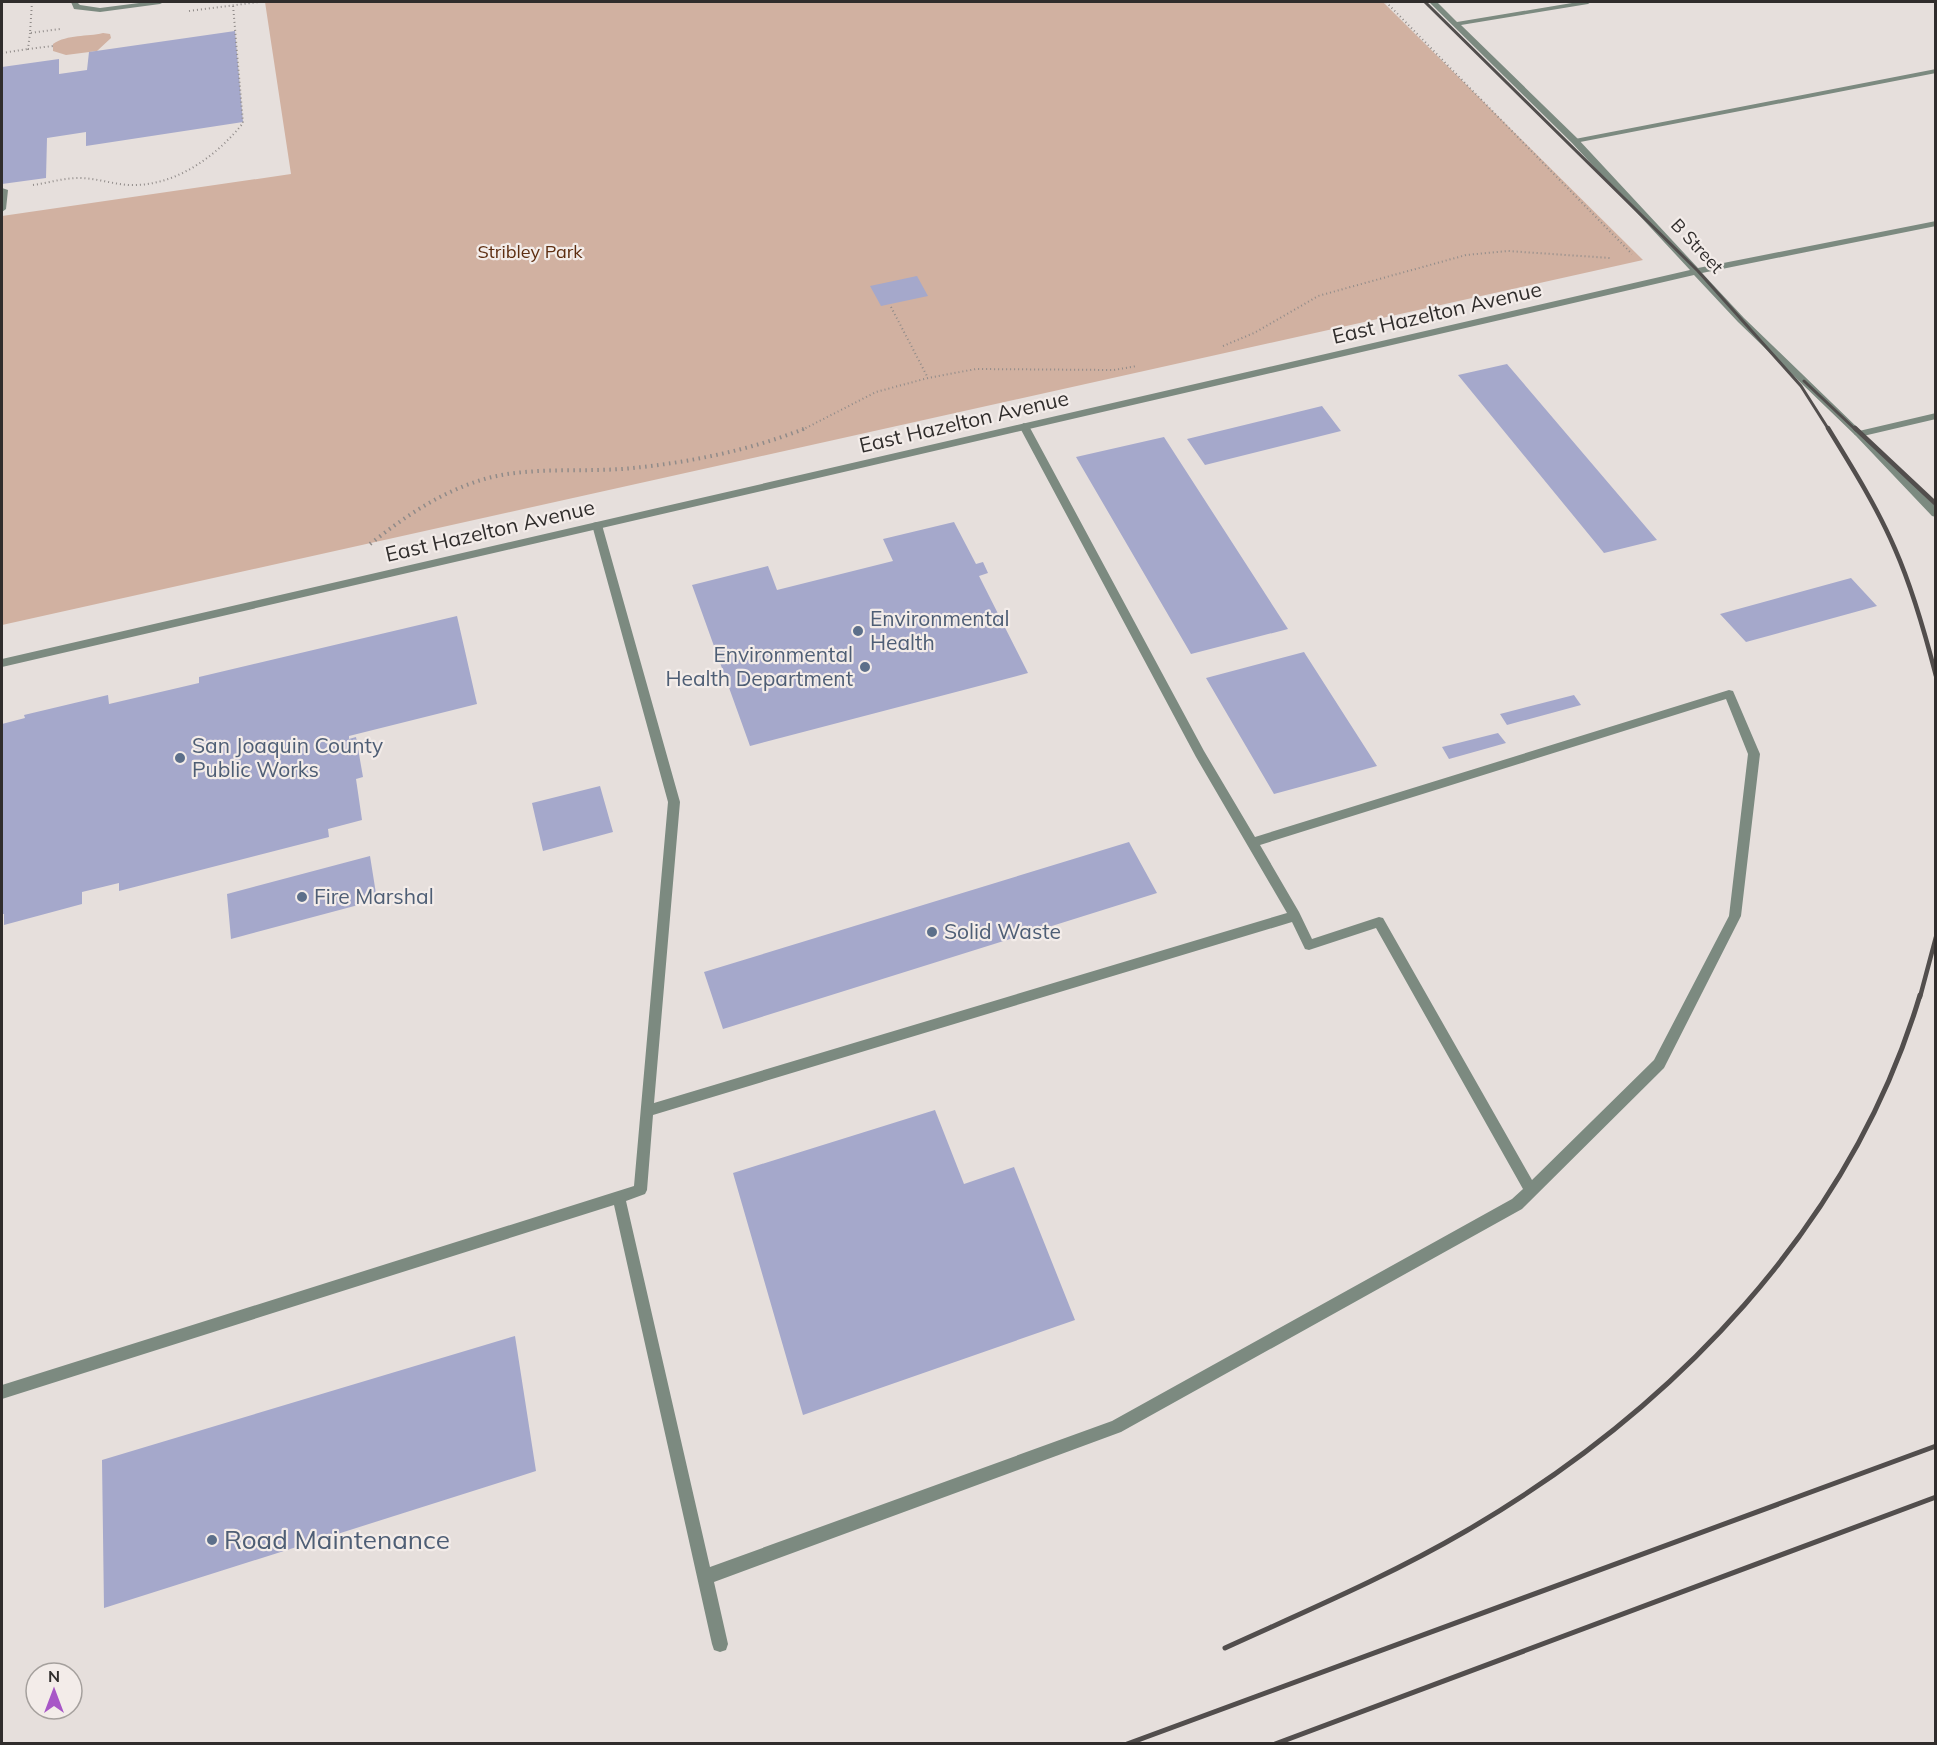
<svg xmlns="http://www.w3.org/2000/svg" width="1937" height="1745" viewBox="0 0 1937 1745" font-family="Mulish,sans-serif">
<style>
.green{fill:#d1b1a1}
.building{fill:#a5a8cb}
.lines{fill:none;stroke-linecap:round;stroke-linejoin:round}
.path-far1{stroke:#908b89;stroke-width:2;stroke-dasharray:1 3;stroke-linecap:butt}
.path{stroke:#908b89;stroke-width:4;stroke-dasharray:1.5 4.5;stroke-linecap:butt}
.service{fill:#7c8a80;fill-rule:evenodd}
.minor{fill:#7c8a80;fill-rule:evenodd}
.rail-far2{stroke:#524e4d;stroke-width:3}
.rail-far1{stroke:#524e4d;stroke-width:4.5}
.rail{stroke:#524e4d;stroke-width:5}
.service-dot{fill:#5c6f8a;stroke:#f3ece9;stroke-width:2}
.labels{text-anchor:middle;stroke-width:4.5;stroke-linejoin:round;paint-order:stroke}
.far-street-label{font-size:18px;fill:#302d2c;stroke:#f3ece9}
.far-park-label{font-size:18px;fill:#5e2e11;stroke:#f3ece9}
.street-label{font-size:21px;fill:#302d2c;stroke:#f3ece9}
.service-label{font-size:21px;fill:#4e5e75;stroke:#f3ece9;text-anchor:start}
.near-service-label{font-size:26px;fill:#4e5e75;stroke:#f3ece9;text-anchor:start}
</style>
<rect width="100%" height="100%" fill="#e6dfdc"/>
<path class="green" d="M265,2H1383L1643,260L2,625V216L291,174Z
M103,33L110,34L111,38L97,51L66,55L53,51V44C68,34 87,37 103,33Z"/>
<path class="building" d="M235,31L243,122L86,146V132L47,138L46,178L2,184V67L59,59V74L87,70L89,52Z
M917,276L928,296L881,306L870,286Z
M1507,364L1657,540L1604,553L1458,375Z
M1322,406L1341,431L1205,465L1187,439Z
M1164,437L1288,629L1191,654L1076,457Z
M954,522L976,564L983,562L988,573L979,576L1028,673L750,746L692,585L768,566L777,590L893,561L883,539Z
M1851,578L1877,606L1746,642L1720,614Z
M457,616L477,704L349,736V739L356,737L363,777L356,779L362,820L328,829L329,837L119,891V883L82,892V904L4,925V914H2V724L25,718L24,715L108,695L109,704L199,683V677Z
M1304,652L1377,766L1274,794L1206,678Z
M1574,695L1581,705L1507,725L1500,714Z
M1498,733L1506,743L1449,759L1442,747Z
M600,786L613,832L543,851L532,803Z
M1129,842L1157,893L723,1029L704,972Z
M370,856L377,900L231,939L227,894Z
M935,1110L964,1184L1014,1167L1075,1320L803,1415L733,1173Z
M515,1336L536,1471L104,1608L102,1460Z"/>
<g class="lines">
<path class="path-far1" d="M32,2L30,33L60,29
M1386,2L1632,254
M189,11L259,2
M30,33L28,49L53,46
M2,53L28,49
M33,185C48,183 63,178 79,178C96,178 112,184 129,185C174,187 216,157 243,123L233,5
M891,307L928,378
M1223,346L1254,333L1318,296L1466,255L1508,251L1610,258
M802,430L876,392L928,378L976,369L1114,370L1137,366"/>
<path class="path" d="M370,544C407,515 442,491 488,478C535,466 586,473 633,468C691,462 751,450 806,428"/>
<path class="service" d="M1936,69V73L1575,143L1571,141L1575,139Z
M2,188L8,190L6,209L2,212Z
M1936,413V419L1859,437L1854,434L1859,431Z
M1024,423L1029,426L1204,751L1255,837L1729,690L1733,691L1760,754L1741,916L1664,1068L1522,1209L1121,1432L714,1582L728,1644L726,1650L720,1652L714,1650L712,1644L614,1205L2,1399V1385L634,1186L668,802L592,525L593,523L597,522L602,525L680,802L654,1103L1287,913L1196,757L1019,426ZM1726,699L1748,754L1729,916L1654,1060L1532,1180L1383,918L1379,917L1312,939L1299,912L1260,845ZM1292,922L1305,949L1309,950L1376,928L1523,1189L1512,1199L1112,1421L710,1567L626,1201L645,1194L647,1190L653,1115Z"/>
<path class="minor" d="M71,2H77L80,5L100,8L147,2H164L160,4L100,12L74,9Z
M1429,2H1437L1457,22L1578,2H1591L1588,4L1461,25L1578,139L1698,268L1936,221V226L1702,273L1744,318L1862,432L1936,507V517L1932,516L1856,436L1738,322L1694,275L2,667V659L1690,270L1572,143Z"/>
<path class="rail-far2" d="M1425,2L1698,271L1801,386L1829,430
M1804,381L1856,430"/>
<path class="rail-far1" d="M1828,428C1852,467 1877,507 1895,549C1913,590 1925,633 1936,676
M1855,428L1936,504
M1920,997L1936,937"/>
<path class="rail" d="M1225,1648C1306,1611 1389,1576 1466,1531C1672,1411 1851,1227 1920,995
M1127,1744L1936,1446
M1275,1744L1936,1497"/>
</g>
<g class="service-dot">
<circle cx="858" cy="631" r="6"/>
<circle cx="865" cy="667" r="6"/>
<circle cx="180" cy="758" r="6"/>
<circle cx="302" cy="897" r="6"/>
<circle cx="932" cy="932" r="6"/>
<circle cx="212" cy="1540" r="6"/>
</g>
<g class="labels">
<g class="far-street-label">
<text transform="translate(1697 246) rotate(47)" y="6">B Street</text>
</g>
<g class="far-park-label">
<text x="530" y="258">Stribley Park</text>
</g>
<g class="street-label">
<text transform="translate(1437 313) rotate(-13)" y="7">East Hazelton Avenue</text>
<text transform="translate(964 422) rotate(-13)" y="7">East Hazelton Avenue</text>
<text transform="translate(490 531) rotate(-13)" y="7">East Hazelton Avenue</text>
</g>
<g class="service-label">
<text x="870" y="626">Environmental<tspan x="870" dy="24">Health</tspan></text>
<text x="853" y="662" text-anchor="end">Environmental<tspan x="853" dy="24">Health Department</tspan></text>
<text x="192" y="753">San Joaquin County<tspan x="192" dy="24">Public Works</tspan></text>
<text x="314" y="904">Fire Marshal</text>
<text x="944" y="939">Solid Waste</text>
</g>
<g class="near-service-label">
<text x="224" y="1549">Road Maintenance</text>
</g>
</g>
<rect width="1937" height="1745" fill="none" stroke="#302d2c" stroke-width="6"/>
<g transform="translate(54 1691)"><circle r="28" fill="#f3ece9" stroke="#a5a09d" stroke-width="1.5"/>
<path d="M0-4.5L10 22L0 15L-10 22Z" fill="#a857c7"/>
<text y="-9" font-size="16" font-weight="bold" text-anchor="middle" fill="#302d2c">N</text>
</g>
</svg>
